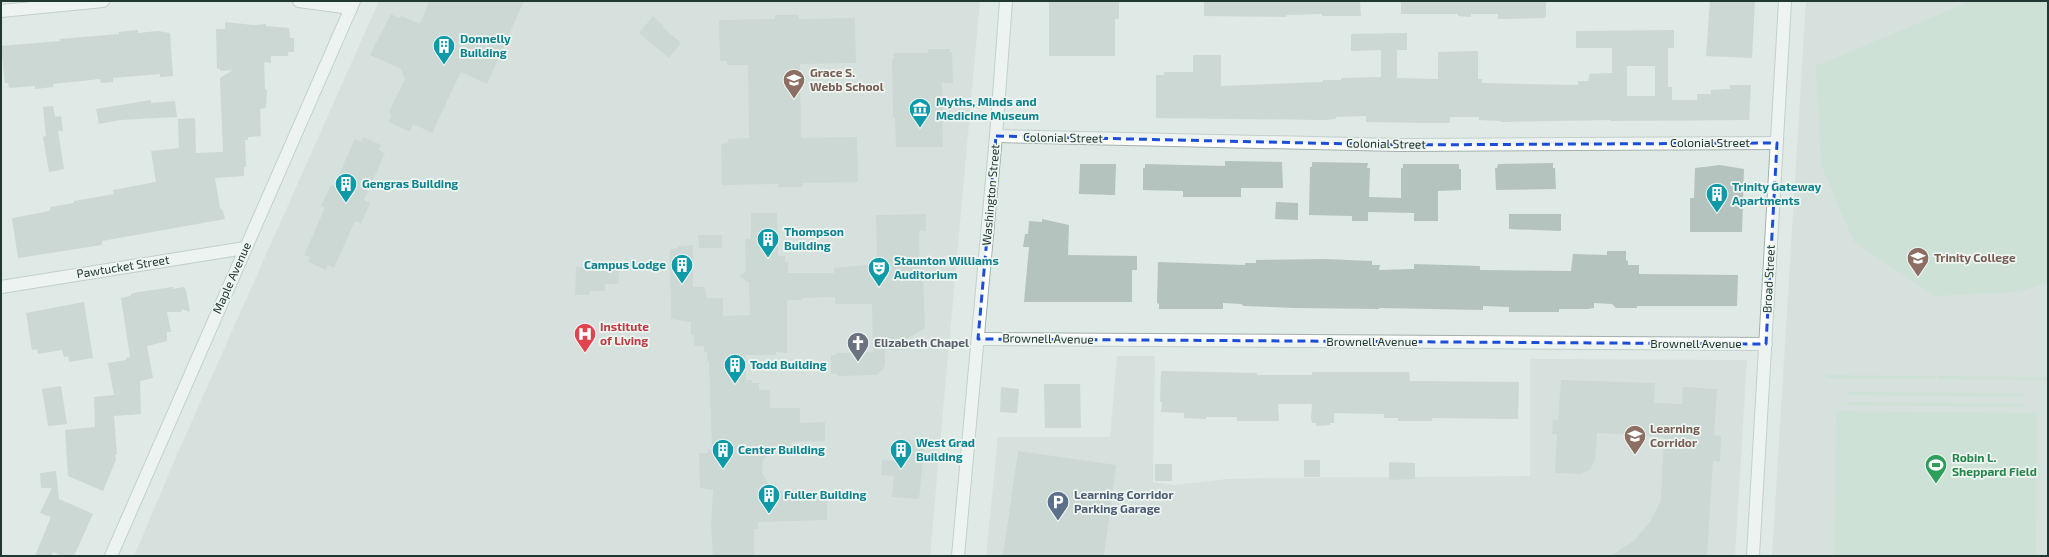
<svg xmlns="http://www.w3.org/2000/svg" width="2049" height="557" viewBox="0 0 2049 557" font-family="'Exo 2',sans-serif">
<style>
.built{fill:#cdd8d4}
.green{fill:#b9d8c3}
.building{fill:#b4c3be;fill-rule:evenodd}
.lines{fill:none;stroke-linecap:round;stroke-linejoin:round}
.minor-casing{stroke:#a2b0ac;stroke-width:14}
.tertiary-casing{stroke:#a2b0ac;stroke-width:14}
.secondary-casing{stroke:#9fb3ad;stroke-width:14}
.minor{stroke:#fff;stroke-width:12}
.tertiary{stroke:#fff;stroke-width:12}
.secondary{stroke:#fff;stroke-width:12}
.marked{fill:none;stroke:#1d4ed8;stroke-width:3;stroke-dasharray:8 5;stroke-linejoin:round}
.labels{text-anchor:middle;stroke-width:3.5;stroke-linejoin:round;paint-order:stroke}
.culture-label{font-size:12px;font-weight:bold;fill:#0d838f;stroke:#eff6f2;text-anchor:start}
.education-label{font-size:12px;font-weight:bold;fill:#785e54;stroke:#eff6f2;text-anchor:start}
.street-label{font-size:12px;fill:#213732;stroke:#eff6f2}
.health-label{font-size:12px;font-weight:bold;fill:#be3a42;stroke:#eff6f2;text-anchor:start}
.worship-label{font-size:12px;font-weight:bold;fill:#5b616d;stroke:#eff6f2;text-anchor:start}
.leisure-label{font-size:12px;font-weight:bold;fill:#27864d;stroke:#eff6f2;text-anchor:start}
.service-label{font-size:12px;font-weight:bold;fill:#4e5e75;stroke:#eff6f2;text-anchor:start}
</style>
<rect width="100%" height="100%" fill="#dfe9e5"/>
<path class="built" d="M379,1H980L930,556H134L179,450Z
M1806,1H2048V556H1772Z
M1117,356H1155L1153,482L1174,485L1228,479L1266,478L1530,476V359L1747,360L1735,556H986L998,437H1110Z"/>
<path class="green" d="M1971,1H2048V282L2020,292L1935,296L1854,242L1821,165L1816,66Z
M1826,375L1935,376V379L1826,378Z
M1938,376L2047,377V380L1938,379Z
M1848,392L2024,393V397L1848,395Z
M1848,402L2024,404V407L1848,405Z
M1836,411L2037,413L2036,556H1834Z"/>
<path class="building" d="M429,1H524L487,84L461,72L432,133L413,124L410,132L389,122L391,117L389,111L405,79L401,69L370,55L391,14L398,18L402,16L420,24Z
M1049,1H1119V19H1115V56H1049Z
M1204,1H1360L1361,16H1322V14L1287,15L1286,17L1204,16Z
M1401,1H1546V16L1544,18L1498,19V14H1471V17L1458,16V14H1401Z
M1710,1H1755L1752,58L1706,56Z
M775,15H798L799,19L855,18L856,63L800,64L801,138L857,137L858,182L802,183V187H778V184L722,185L721,144L728,143V139L749,138L748,65H727V61H720L719,20L775,19Z
M653,16L664,26L663,28L681,43L669,58L639,33Z
M225,22L253,25L266,24V26L289,28L290,38H294V52H288V56H271V63L264,62L265,89L267,90L266,108L260,109L261,136L248,137V140H245L246,167H244V176L215,178L220,208L223,211L225,219L102,241V245L18,258L12,218L45,212L50,210V207L74,203V201L114,194L113,190L156,182L151,151L179,148L178,119L195,118L196,153L223,152L220,78L233,70L220,71V69H217L216,29H225Z
M138,30V33L158,31L170,33L173,76L160,77V74L113,78V82L101,83L100,79L53,84V87L35,89V86L9,88L8,83H5L1,46L60,41L59,39L119,34V32Z
M1674,30V48H1668V87H1672V100H1697V94H1711V90L1730,89V85H1751L1749,120L1610,121V120L1501,122V121L1479,120V117H1450V123H1433L1366,122V116L1336,117V119L1324,120L1156,118V75H1164V72H1193V55H1221V86L1323,82V80H1341V78L1381,77V50L1351,51V34L1407,33V50H1397V78L1438,79V52L1478,51V79H1482V83L1578,85V81H1588L1590,74L1612,73V48H1576V31ZM1627,66H1655V96H1627Z
M928,49H950V52H952L953,83H942L943,147H896L895,118H893L892,59H894V53H928Z
M151,100V103L175,101L177,117L120,120L99,124L96,109Z
M53,106L55,117L61,116L63,131H58L64,169L49,172L43,137L46,136L43,107Z
M363,137L381,145L379,150L385,153L364,200L370,203L361,224L355,221L334,268L328,265L326,270L308,262L310,257L304,255L325,208L321,206L331,185L334,186L355,139L361,142Z
M1225,161L1282,162L1283,188H1241V197H1183V191L1143,190V168H1145V164L1225,166Z
M1312,162L1368,163L1367,168H1370L1369,197L1401,198V168H1403V164H1459V169H1461V190L1438,191V221H1414V213L1368,212V221H1352V216L1309,215L1310,167H1312Z
M1553,163V168H1555L1556,189L1496,190L1495,168H1497L1498,164Z
M1080,164H1116L1115,195L1079,194Z
M1720,165L1744,169L1742,232H1690V198H1694L1695,168Z
M1276,202L1298,203V220L1275,219Z
M751,213H777L778,256H785V262H788V273H834V268L877,264L876,215L926,214V231H919L920,279H923L925,328L908,338V350H885V366L877,375L837,376V374H831V355H837L836,353L873,352L872,304H835V297L802,298V300H787V353L776,352V355H745L746,380H752V383H759V390H770V408H800V423L825,422V441L791,442V447L774,449L763,460L762,473L770,487L779,491H791V496L827,495V520L758,522V529H754V556H713L711,525L713,490L700,488L699,453H708V450H712L709,361H707V352H704V346H694V335L691,334V322L671,319L670,249L678,248V246L693,245V287H705L707,298H723V316L750,315L749,283L739,276L746,272L745,239H751Z
M1509,214H1561V231L1509,229Z
M1042,219L1069,225L1068,255L1137,256V270H1132V302H1024L1029,247H1023L1025,234H1028L1029,221L1042,222Z
M698,235H722V248H699Z
M1607,251H1626V260L1628,261V265H1639V274L1738,275L1737,306H1637V308H1616L1612,304L1594,303V308L1588,309H1559V312H1509V307L1483,306V310L1379,308V309L1296,308L1244,306L1241,304L1223,303V309H1159V304L1157,303L1158,262L1245,265V263H1256V260L1325,259L1372,261V265H1380L1379,270L1414,269V264L1480,266V270L1571,271L1573,254L1607,255Z
M576,267L619,271L618,284H605V291H590L589,295H575Z
M173,287V289L184,287L186,290L190,312L182,309L181,312H167L171,332H167V341L147,346L153,378L140,381L141,414L114,416L117,454L115,455L116,460L103,491L68,476L65,430L95,427L94,397L114,395L108,363L126,360V358L130,357L121,298L131,296V294L138,292Z
M84,302L93,358L69,362L68,356L64,357L62,350L38,354L37,349L32,350L26,313Z
M1161,371L1257,373V375H1312V372H1409L1410,381L1519,382L1518,419L1432,418V421H1398V418H1384V414L1334,413V423H1330V425L1316,426V423H1312L1311,418L1312,404H1278L1279,421H1237V417H1206V419L1184,418V413L1161,412L1162,402H1160Z
M1561,380L1655,383L1654,403L1682,404L1683,387L1717,389L1714,435L1721,436L1720,462L1713,461L1707,556H1610L1634,541L1650,522L1661,500L1664,437L1597,433L1595,461L1589,470L1581,474L1555,473L1557,434H1552L1553,420H1558Z
M1044,384H1080L1081,428H1045Z
M61,386L67,424L48,426L42,389Z
M1001,387L1019,389L1017,413L1000,412Z
M897,439L925,441L919,499L892,497L894,476L881,475L882,460L895,461Z
M1018,451L1116,465L1104,556H1003Z
M1304,460H1320V477H1304Z
M1389,462L1415,463V479L1389,480Z
M1155,464H1172V481H1155Z
M56,471L59,499L93,514L74,556H62L53,552L51,556H35L51,517L40,513L52,488H41L40,473Z"/>
<g class="lines">
<g class="minor-casing">
<path id="minor" d="M996,136L1400,145L1777,143
M1,287L245,248
M978,339L1766,344"/>
</g>
<g class="tertiary-casing">
<path id="tertiary" d="M299,1L351,8
M1,11L103,1"/>
</g>
<g class="secondary-casing">
<path id="secondary" d="M111,556L354,1
M958,556L996,136L1006,1
M1753,556L1785,1"/>
</g>
<use href="#minor" class="minor"/>
<use href="#tertiary" class="tertiary"/>
<use href="#secondary" class="secondary"/>
</g>
<path d="M0 0H2049V557H0ZM996,136L1400,145L1777,143L1766,344L978,339Z" fill="#dfe9e5" fill-opacity=".55" fill-rule="evenodd"/>
<path class="marked" d="M996,136L1400,145L1777,143L1766,344L978,339Z"/>
<defs>
<g id="building-pin" transform="scale(1.15)"><path d="M0 17L-7.5 6A9.5 9.5 0 1 1 7.5 6Z" fill="#0f9aa8" stroke="#eff6f2"/><path d="M-4-6H4V6H1V3H-1V6H-4ZM-2.5-4.3h1.7v1.8h-1.7ZM.8-4.3h1.7v1.8H.8ZM-2.5-1h1.7V.8h-1.7ZM.8-1h1.7V.8H.8Z" fill="#fff"/></g>
<g id="school-pin" transform="scale(1.15)"><path d="M0 17L-7.5 6A9.5 9.5 0 1 1 7.5 6Z" fill="#8d6e63" stroke="#eff6f2"/><path d="M0-5L7-2L0 1L-7-2ZM-4 1L0 2.5L4 1V4Q0 6-4 4Z" fill="#fff"/></g>
<g id="museum-pin" transform="scale(1.15)"><path d="M0 17L-7.5 6A9.5 9.5 0 1 1 7.5 6Z" fill="#0f9aa8" stroke="#eff6f2"/><path d="M0-6L6-3V-2H-6V-3ZM-5-1h2V3h-2ZM-1-1h2V3h-2ZM3-1h2V3H3ZM-6 4H6V6H-6Z" fill="#fff"/></g>
<g id="university-pin" transform="scale(1.15)"><path d="M0 17L-7.5 6A9.5 9.5 0 1 1 7.5 6Z" fill="#8d6e63" stroke="#eff6f2"/><path d="M0-5L7-2L0 1L-7-2ZM-4 1L0 2.5L4 1V4Q0 6-4 4Z" fill="#fff"/></g>
<g id="theatre-pin" transform="scale(1.15)"><path d="M0 17L-7.5 6A9.5 9.5 0 1 1 7.5 6Z" fill="#0f9aa8" stroke="#eff6f2"/><path d="M-5-5.5Q0-4 5-5.5V0Q5 5 0 6Q-5 5-5 0ZM-3.3-2.5H-1v1.5H-3.3ZM1-2.5H3.3v1.5H1ZM-2.8 1Q0 5.5 2.8 1Z" fill="#fff"/></g>
<g id="hospital-pin" transform="scale(1.15)"><path d="M0 17L-7.5 6A9.5 9.5 0 1 1 7.5 6Z" fill="#e0444e" stroke="#eff6f2"/><path d="M-5-5h3v3.5h4V-5h3V5h-3V1.5h-4V5h-3Z" fill="#fff"/></g>
<g id="church-pin" transform="scale(1.15)"><path d="M0 17L-7.5 6A9.5 9.5 0 1 1 7.5 6Z" fill="#6b7280" stroke="#eff6f2"/><path d="M-1.2-6h2.4v3.5h3.3v2.4h-3.3V6h-2.4V-.1h-3.3v-2.4h3.3Z" fill="#fff"/></g>
<g id="stadium-pin" transform="scale(1.15)"><path d="M0 17L-7.5 6A9.5 9.5 0 1 1 7.5 6Z" fill="#2e9e5b" stroke="#eff6f2"/><path d="M0-5a6.5 5 0 1 0 0 10a6.5 5 0 1 0 0-10ZM-3.5-1.8h7v3.6h-7Z" fill="#fff"/></g>
<g id="parking-pin" transform="scale(1.15)"><path d="M0 17L-7.5 6A9.5 9.5 0 1 1 7.5 6Z" fill="#5c6f8a" stroke="#eff6f2"/><path d="M-3.5-5.5H1a3.5 3.5 0 0 1 0 7H-1V5.5H-3.5ZM-1-3.4V-.6H.8a1.4 1.4 0 0 0 0-2.8Z" fill="#fff"/></g>
</defs>
<g fill-rule="evenodd">
<use href="#building-pin" x="444" y="46"/>
<use href="#school-pin" x="794" y="80"/>
<use href="#museum-pin" x="920" y="109"/>
<use href="#building-pin" x="346" y="184"/>
<use href="#building-pin" x="1717" y="194"/>
<use href="#building-pin" x="768" y="239"/>
<use href="#university-pin" x="1918" y="258"/>
<use href="#building-pin" x="682" y="265"/>
<use href="#theatre-pin" x="879" y="268"/>
<use href="#hospital-pin" x="585" y="334"/>
<use href="#church-pin" x="858" y="343"/>
<use href="#building-pin" x="735" y="365"/>
<use href="#school-pin" x="1635" y="436"/>
<use href="#building-pin" x="723" y="450"/>
<use href="#building-pin" x="901" y="450"/>
<use href="#stadium-pin" x="1936" y="465"/>
<use href="#building-pin" x="769" y="495"/>
<use href="#parking-pin" x="1058" y="502"/>
</g>
<g class="labels">
<g class="culture-label">
<text x="460" y="43">Donnelly<tspan x="460" dy="14">Building</tspan></text>
<text x="936" y="106">Myths, Minds and<tspan x="936" dy="14">Medicine Museum</tspan></text>
<text x="362" y="188">Gengras Building</text>
<text x="1732" y="191">Trinity Gateway<tspan x="1732" dy="14">Apartments</tspan></text>
<text x="784" y="236">Thompson<tspan x="784" dy="14">Building</tspan></text>
<text x="894" y="265">Staunton Williams<tspan x="894" dy="14">Auditorium</tspan></text>
<text x="666" y="269" text-anchor="end">Campus Lodge</text>
<text x="750" y="369">Todd Building</text>
<text x="916" y="447">West Grad<tspan x="916" dy="14">Building</tspan></text>
<text x="738" y="454">Center Building</text>
<text x="784" y="499">Fuller Building</text>
</g>
<g class="education-label">
<text x="810" y="77">Grace S.<tspan x="810" dy="14">Webb School</tspan></text>
<text x="1934" y="262">Trinity College</text>
<text x="1650" y="433">Learning<tspan x="1650" dy="14">Corridor</tspan></text>
</g>
<g class="street-label">
<text transform="translate(1063 138) rotate(1)" y="4">Colonial Street</text>
<text x="1710" y="147">Colonial Street</text>
<text transform="translate(1386 144) rotate(1)" y="4">Colonial Street</text>
<text transform="translate(991 195) rotate(-85)" y="4">Washington Street</text>
<text transform="translate(123 267) rotate(-9)" y="4">Pawtucket Street</text>
<text transform="translate(232 278) rotate(-66)" y="4">Maple Avenue</text>
<text transform="translate(1769 279) rotate(-87)" y="4">Broad Street</text>
<text transform="translate(1048 339) rotate(1)" y="4">Brownell Avenue</text>
<text x="1372" y="346">Brownell Avenue</text>
<text x="1696" y="348">Brownell Avenue</text>
</g>
<g class="health-label">
<text x="600" y="331">Institute<tspan x="600" dy="14">of Living</tspan></text>
</g>
<g class="worship-label">
<text x="874" y="347">Elizabeth Chapel</text>
</g>
<g class="leisure-label">
<text x="1952" y="462">Robin L.<tspan x="1952" dy="14">Sheppard Field</tspan></text>
</g>
<g class="service-label">
<text x="1074" y="499">Learning Corridor<tspan x="1074" dy="14">Parking Garage</tspan></text>
</g>
</g>
<rect width="2049" height="557" fill="none" stroke="#213732" stroke-width="4"/>
</svg>
